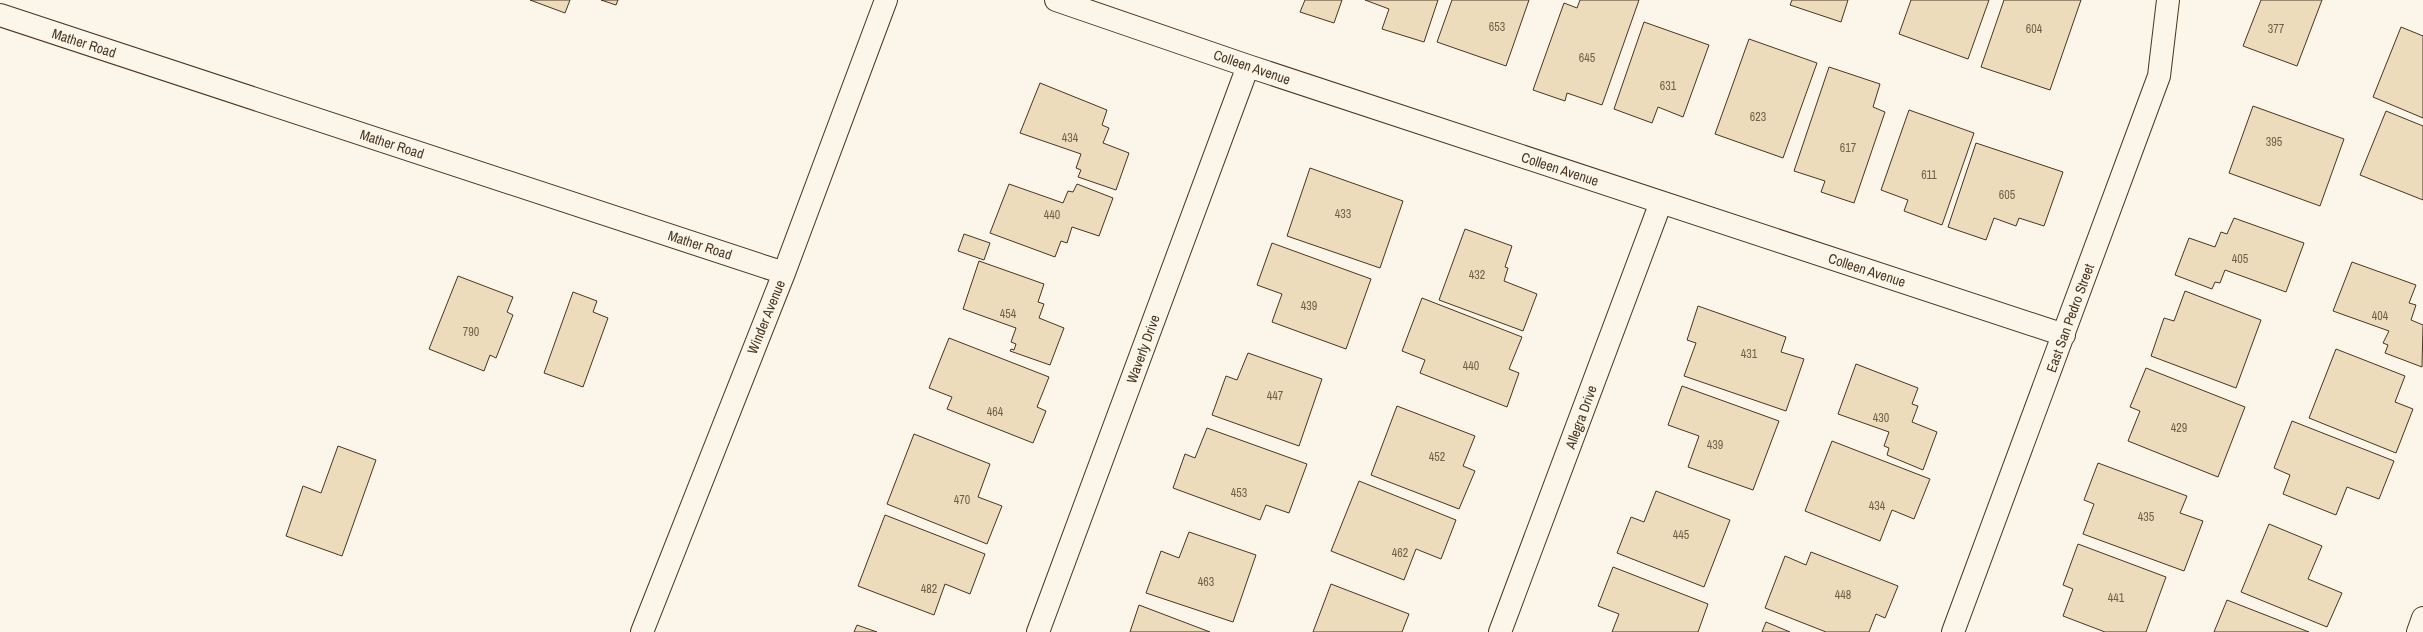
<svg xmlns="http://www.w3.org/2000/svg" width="2423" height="632" viewBox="0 0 2423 632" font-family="'Archivo Narrow',sans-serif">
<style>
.building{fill:#ecdcbc;stroke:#4a3520}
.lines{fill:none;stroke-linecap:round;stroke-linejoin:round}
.street-casing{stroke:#4a3520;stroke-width:24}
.street{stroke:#fbf6e9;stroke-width:22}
.labels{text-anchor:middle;stroke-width:3;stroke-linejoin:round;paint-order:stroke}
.number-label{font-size:12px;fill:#725f47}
.street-label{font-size:14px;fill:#4a3520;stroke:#fbf6e9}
</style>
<rect width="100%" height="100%" fill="#fbf6e9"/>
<path class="building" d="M530,0H570L565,13Z
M601,0H618L616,5Z
M1305,0H1342L1334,23L1300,12Z
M1365,0H1438L1424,42L1382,29L1389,9Z
M1452,0H1529L1506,66L1437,42Z
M1580,0H1639L1602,105L1567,93L1565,101L1533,90L1564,3L1577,8Z
M1792,0H1848L1841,22L1790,5Z
M1911,0H1989L1968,59L1899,34Z
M2004,0H2081L2050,90L1981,67Z
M2261,0H2322L2297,66L2243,46Z
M1644,22L1709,45L1683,117L1658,107L1652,123L1614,109Z
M2401,27L2423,36V118L2373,97Z
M1749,39L1817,63L1783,158L1715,134Z
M1829,67L1880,84L1873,107L1885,112L1854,203L1821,192L1825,181L1794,171Z
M1040,83L1107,110L1102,125L1109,128L1103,143L1129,153L1116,190L1078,177L1081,170L1076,168L1081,154L1020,133Z
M2253,106L2344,139L2320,206L2229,173Z
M1909,110L1974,133L1942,225L1904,211L1908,200L1881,190Z
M2386,111L2423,126V200L2360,175Z
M1976,143L2063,172L2044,226L2019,218L2016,226L1994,218L1986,240L1948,227Z
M1310,168L1403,201L1380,268L1287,236Z
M1009,184L1063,203L1068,191L1073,192L1077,184L1113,198L1099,236L1072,227L1067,243L1061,241L1055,257L990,233Z
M2234,218L2304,243L2286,292L2225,270L2220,283L2215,282L2212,289L2175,275L2189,238L2215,247L2221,232L2227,234Z
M1465,229L1512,246L1505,267L1508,268L1504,281L1537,294L1523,331L1439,300Z
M964,234L990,243L984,260L958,251Z
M1272,243L1371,279L1346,349L1272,322L1282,294L1257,285Z
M979,261L1044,284L1038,302L1044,304L1039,318L1064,328L1050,365L1010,351L1011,349L1014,350L1016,344L1011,342L1016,328L963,309Z
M2352,262L2416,285L2409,303L2416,305L2411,320L2423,325L2422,367L2385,353L2388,345L2383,343L2389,331L2333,311Z
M458,276L513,297L507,312L513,315L496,358L490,355L484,371L429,349Z
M2185,291L2261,320L2236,388L2151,356L2164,318L2174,321Z
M573,292L597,301L593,312L608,318L583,387L544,373Z
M1422,298L1522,337L1509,369L1519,373L1507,407L1420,373L1425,360L1402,351Z
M1698,306L1786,337L1781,352L1804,359L1786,411L1684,376L1696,343L1687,340Z
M949,338L1049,377L1037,407L1046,411L1033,443L947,409L952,397L929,388Z
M2336,349L2405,376L2395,402L2413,409L2396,453L2309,418Z
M1248,353L1322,379L1299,446L1212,415L1226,376L1237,380Z
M1856,364L1918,388L1912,404L1918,406L1912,422L1937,432L1923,470L1887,455L1889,448L1884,446L1889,432L1838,414Z
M2146,368L2245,407L2218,477L2128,441L2140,411L2130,407Z
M1682,386L1779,421L1753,490L1688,467L1699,436L1668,425Z
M1397,406L1475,436L1463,466L1475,471L1459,509L1371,475Z
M2292,421L2394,461L2379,499L2347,487L2336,515L2283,494L2290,475L2274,468Z
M1207,428L1307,464L1289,513L1266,505L1260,520L1173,488L1185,454L1195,458Z
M914,434L990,464L978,497L1002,506L987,544L887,504Z
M1832,441L1930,479L1914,519L1892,510L1880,541L1805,511Z
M338,446L376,460L342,556L286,536L303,486L321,493Z
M2098,463L2187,496L2180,513L2203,521L2184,571L2083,534L2094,504L2084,500Z
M1359,481L1456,520L1441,559L1416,549L1404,580L1331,551Z
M1656,491L1730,520L1704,587L1617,553L1631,517L1644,522Z
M885,515L985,554L970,594L945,584L934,615L858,586Z
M2269,524L2322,546L2308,579L2342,593L2327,627L2241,592Z
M1189,532L1256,555L1233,622L1146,593L1161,551L1179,558Z
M2078,544L2166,577L2146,632H2105L2063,616L2073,589L2063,585Z
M1811,552L1898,586L1885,618L1876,614L1869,632H1826L1765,608L1785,556L1806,565Z
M1613,567L1708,604L1698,632H1612L1619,614L1598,606Z
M1331,584L1409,614L1402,632H1313Z
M2227,600L2309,632H2214Z
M1139,605L1210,632H1130Z
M1766,622L1790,632H1762Z
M857,625L877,632H854Z"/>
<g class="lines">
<g class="street-casing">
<path id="street" d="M1056,0L1248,66L2064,335
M0,15L784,273
M642,632L784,273L886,0
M1038,632L1248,66
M1500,632L1661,202
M1953,632L2159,76L2168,0
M2418,632L2423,618"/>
</g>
<use href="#street" class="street"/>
</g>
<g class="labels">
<g class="number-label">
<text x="1497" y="31">653</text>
<text x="2034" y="33">604</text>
<text x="2276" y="33">377</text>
<text x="1587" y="62">645</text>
<text x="1668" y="90">631</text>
<text x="1758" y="121">623</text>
<text x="1070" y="142">434</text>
<text x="2274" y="146">395</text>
<text x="1848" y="152">617</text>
<text x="1929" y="179">611</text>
<text x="2007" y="199">605</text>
<text x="1343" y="218">433</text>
<text x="1052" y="219">440</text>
<text x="2240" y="263">405</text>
<text x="1477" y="279">432</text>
<text x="1309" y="310">439</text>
<text x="1008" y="318">454</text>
<text x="2380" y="320">404</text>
<text x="471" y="336">790</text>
<text x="1749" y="358">431</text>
<text x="1471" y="370">440</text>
<text x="1275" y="400">447</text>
<text x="995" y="416">464</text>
<text x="1881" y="422">430</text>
<text x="2179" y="432">429</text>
<text x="1715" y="449">439</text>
<text x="1437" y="461">452</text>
<text x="1239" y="497">453</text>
<text x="962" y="504">470</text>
<text x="1877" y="510">434</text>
<text x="2146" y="521">435</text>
<text x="1681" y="539">445</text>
<text x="1400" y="557">462</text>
<text x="1206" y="586">463</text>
<text x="929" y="593">482</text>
<text x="1843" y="599">448</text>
<text x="2116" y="602">441</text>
</g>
<g class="street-label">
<text transform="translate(84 43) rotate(18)" y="5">Mather Road</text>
<text transform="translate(1252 67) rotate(19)" y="5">Colleen Avenue</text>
<text transform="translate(392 144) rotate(18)" y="5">Mather Road</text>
<text transform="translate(1560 169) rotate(18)" y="5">Colleen Avenue</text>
<text transform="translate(700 245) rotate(18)" y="5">Mather Road</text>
<text transform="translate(1867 270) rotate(18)" y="5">Colleen Avenue</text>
<text transform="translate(766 317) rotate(-68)" y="5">Winder Avenue</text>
<text transform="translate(2070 318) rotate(-70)" y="5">East San Pedro Street</text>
<text transform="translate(1143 349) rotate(-70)" y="5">Waverly Drive</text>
<text transform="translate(1581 417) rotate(-70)" y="5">Allegra Drive</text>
</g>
</g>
</svg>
